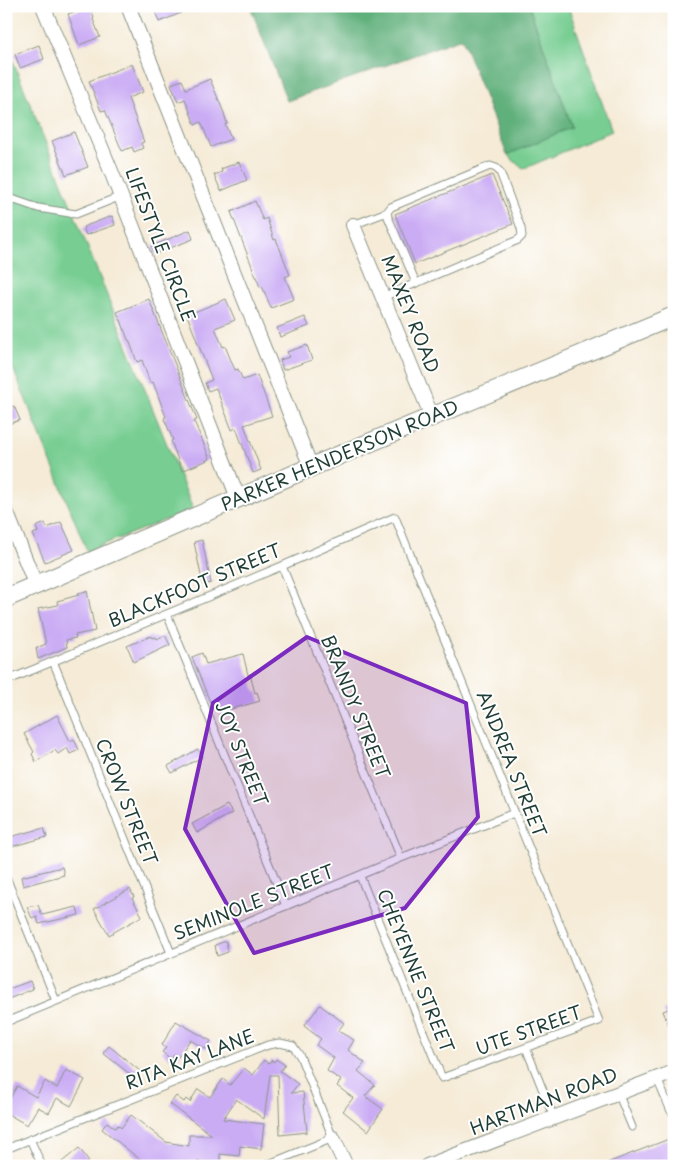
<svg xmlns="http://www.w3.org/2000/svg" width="680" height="1172" viewBox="0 0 680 1172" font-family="'Playpen Sans',sans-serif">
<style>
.green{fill:#77cd92;stroke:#4b8563}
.forest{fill:#61b07c;stroke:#407658}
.building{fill:#caacf4}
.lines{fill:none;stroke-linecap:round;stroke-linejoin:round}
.service-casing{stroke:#8a9486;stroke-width:9}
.minor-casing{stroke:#8a9486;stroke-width:16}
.tertiary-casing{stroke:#8a9486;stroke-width:20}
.service{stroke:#fff;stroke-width:7}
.minor{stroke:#fff;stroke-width:14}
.tertiary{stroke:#fff;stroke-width:18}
.marked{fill:#7b2cbf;fill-opacity:0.2;stroke:#7b2cbf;stroke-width:4;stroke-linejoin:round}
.labels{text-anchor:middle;stroke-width:4;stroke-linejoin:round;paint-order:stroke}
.street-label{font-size:18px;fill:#1f3d34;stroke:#fff}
</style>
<rect width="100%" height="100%" fill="#fff"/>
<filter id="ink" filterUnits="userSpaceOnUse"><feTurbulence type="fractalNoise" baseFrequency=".02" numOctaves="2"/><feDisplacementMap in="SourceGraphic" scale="10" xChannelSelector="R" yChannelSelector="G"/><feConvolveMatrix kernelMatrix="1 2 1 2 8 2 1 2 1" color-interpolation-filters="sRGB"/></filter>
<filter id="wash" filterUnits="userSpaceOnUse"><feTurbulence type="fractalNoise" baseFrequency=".0096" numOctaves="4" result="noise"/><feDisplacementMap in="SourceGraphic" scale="20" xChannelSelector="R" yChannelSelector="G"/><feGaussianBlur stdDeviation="1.12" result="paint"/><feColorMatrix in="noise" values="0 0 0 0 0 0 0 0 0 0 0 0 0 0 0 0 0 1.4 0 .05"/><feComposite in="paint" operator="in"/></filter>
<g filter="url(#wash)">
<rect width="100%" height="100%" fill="#f5ebd7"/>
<path class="green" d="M529,6H568L612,131L523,169L507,155L572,127Z
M6,44L193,509L87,551L6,351Z"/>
<path class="forest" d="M250,6H529L572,127L507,155L462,38L287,101Z"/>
<g id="blocks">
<path class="building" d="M88,6H90L94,18L93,19L100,37L79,45L68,14Z
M153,6H179L181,13L159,22Z
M39,45L44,59L20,68L15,54Z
M132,64L143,92L128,98L144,142L141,143L143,148L134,152L132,147L122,151L105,110L101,111L89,81Z
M210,79L224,113L227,124H225L231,139L211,147L201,122L195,125L185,99L178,102L171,84L182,80L186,89Z
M74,132L88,167L66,175L52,141Z
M239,162L247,180L221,191L214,175L222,172L221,169Z
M492,175L513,224L415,264L395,214Z
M255,201L263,220L267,218L274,240L276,239L282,254L290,275L285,277L294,299L271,308L262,286L260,287L231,212Z
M112,216L115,225L86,235L83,227Z
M190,230L193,239L155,254L152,246Z
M149,299L197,420L194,421L210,459L182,471L171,441L173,440L164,418L166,417L153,382L150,383L142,360L137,362L129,340H128L121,320H120L117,312Z
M226,299L235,320L215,328L223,347L225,346L235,370L238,369L243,380L257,375L272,416L244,425L261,470L253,473L236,428L232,430L216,388L208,391L205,383L212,380L187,315Z
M305,317L309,326L280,337L277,328Z
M307,345L312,360L283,370L280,360L289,357L287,352Z
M14,406L20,420L6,425V409Z
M61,522L74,550L45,562L33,534L38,532L36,527L45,523L47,528Z
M202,540L211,583L203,585L194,542Z
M87,591L95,631L75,635L76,638L66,640L67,647L38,659L36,648L46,644L38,609L58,605L57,601L79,595L78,593Z
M165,635L170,645L134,662L127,646L151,636L152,638L156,637L157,639Z
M202,653L206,664L243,654L248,675L250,674L255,693L257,692L260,701L221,712L218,704L212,707L192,657Z
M57,715L70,741L74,739L79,750L70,754L67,748L58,754L55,750L36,762L32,754L34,752L24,734Z
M198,749L202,757L172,773L168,766Z
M227,805L232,813L197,833L192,824Z
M44,828L47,837L6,848V838Z
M62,867L64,875L23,886L21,877Z
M130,889L134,897L132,898L142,916L109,935L94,909Z
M38,905L42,915L77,907L79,915L39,924L37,917L32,918L27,907Z
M226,941L228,952L217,956L215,945Z
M30,981L33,989L6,1000V990Z
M320,1005L344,1023L338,1031L354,1040L348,1050L365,1063L358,1071L375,1085L365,1096L383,1109L368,1131L343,1111L353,1098L337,1086L341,1080L327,1071L334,1058L316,1045L321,1039L304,1026Z
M674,1007V1037H673L663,1011Z
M176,1021L211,1041L206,1049L190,1040L178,1057L174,1054L171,1059L162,1052L166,1048L162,1045Z
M109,1046L140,1071L135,1078L103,1053Z
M276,1059L285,1065L280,1071L298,1084L291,1093L303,1092L307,1132L280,1135L278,1075H270L264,1119L236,1099L223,1119L264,1124L261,1149L240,1146L239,1156L220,1154V1162H197V1166H148L102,1129L107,1122L115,1128L118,1125L121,1128L131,1115L166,1142L189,1146V1135H212L170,1104L176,1096L184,1102L186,1099L190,1102L198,1089L210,1097L223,1079L230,1085L244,1068L253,1075L264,1060L269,1064L272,1060L274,1062Z
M66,1070L85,1080L71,1106L57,1098L49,1113L38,1107L27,1125L6,1113V1106L17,1086L36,1097L45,1081L57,1088Z
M674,1137V1166H602V1165Z
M79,1148L89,1161L84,1166H57Z"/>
</g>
</g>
<g filter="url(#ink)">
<use href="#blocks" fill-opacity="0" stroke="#8a9486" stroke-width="1"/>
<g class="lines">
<g class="service-casing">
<path id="service" d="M6,197L38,208L76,214L121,196
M353,225L387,212
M383,297L518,240L522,236L521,228L500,172L496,168L490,166L391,207L387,212L388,217L416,283
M282,566L401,858
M167,614L286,906
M53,661L171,953
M6,681L282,566L395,517L599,1021L442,1078L360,876
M6,877L56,1001
M6,1022L401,858L514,813
M526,1048L554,1118
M657,1079L671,1111H674
M618,1093L632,1127
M30,1139L42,1166
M6,1149L268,1045L280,1043L293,1046L300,1056L333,1138L264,1166"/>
</g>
<g class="minor-casing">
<path id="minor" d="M43,6L111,171L238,498
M128,6L311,467
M353,225L432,417
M6,511L36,586
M333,1138L346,1166
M427,1166L674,1072"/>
</g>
<g class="tertiary-casing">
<path id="tertiary" d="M6,598L311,467L674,316"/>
</g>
<use href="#service" class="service"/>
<use href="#minor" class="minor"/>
<use href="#tertiary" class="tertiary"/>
</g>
</g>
<path class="marked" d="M307,637L466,703L478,817L405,908L254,953L185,829L213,703Z"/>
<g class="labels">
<g class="street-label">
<text transform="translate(160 245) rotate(69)" y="6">LIFESTYLE CIRCLE</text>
<text transform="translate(410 314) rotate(68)" y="6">MAXEY ROAD</text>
<text transform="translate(340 456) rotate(-23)" y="6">PARKER HENDERSON ROAD</text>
<text transform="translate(195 586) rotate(-23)" y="6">BLACKFOOT STREET</text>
<text transform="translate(355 707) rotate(68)" y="6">BRANDY STREET</text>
<text transform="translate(241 754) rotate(68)" y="6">JOY STREET</text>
<text transform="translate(511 764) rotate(68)" y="6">ANDREA STREET</text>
<text transform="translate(126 802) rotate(68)" y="6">CROW STREET</text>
<text transform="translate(254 903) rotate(-22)" y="6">SEMINOLE STREET</text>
<text transform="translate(415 971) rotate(68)" y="6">CHEYENNE STREET</text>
<text transform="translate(529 1031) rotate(-20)" y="6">UTE STREET</text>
<text transform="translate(190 1060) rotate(-21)" y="6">RITA KAY LANE</text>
<text transform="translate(544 1102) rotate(-21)" y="6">HARTMAN ROAD</text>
</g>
</g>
<rect width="680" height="1172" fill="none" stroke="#fff" stroke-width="25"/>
</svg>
